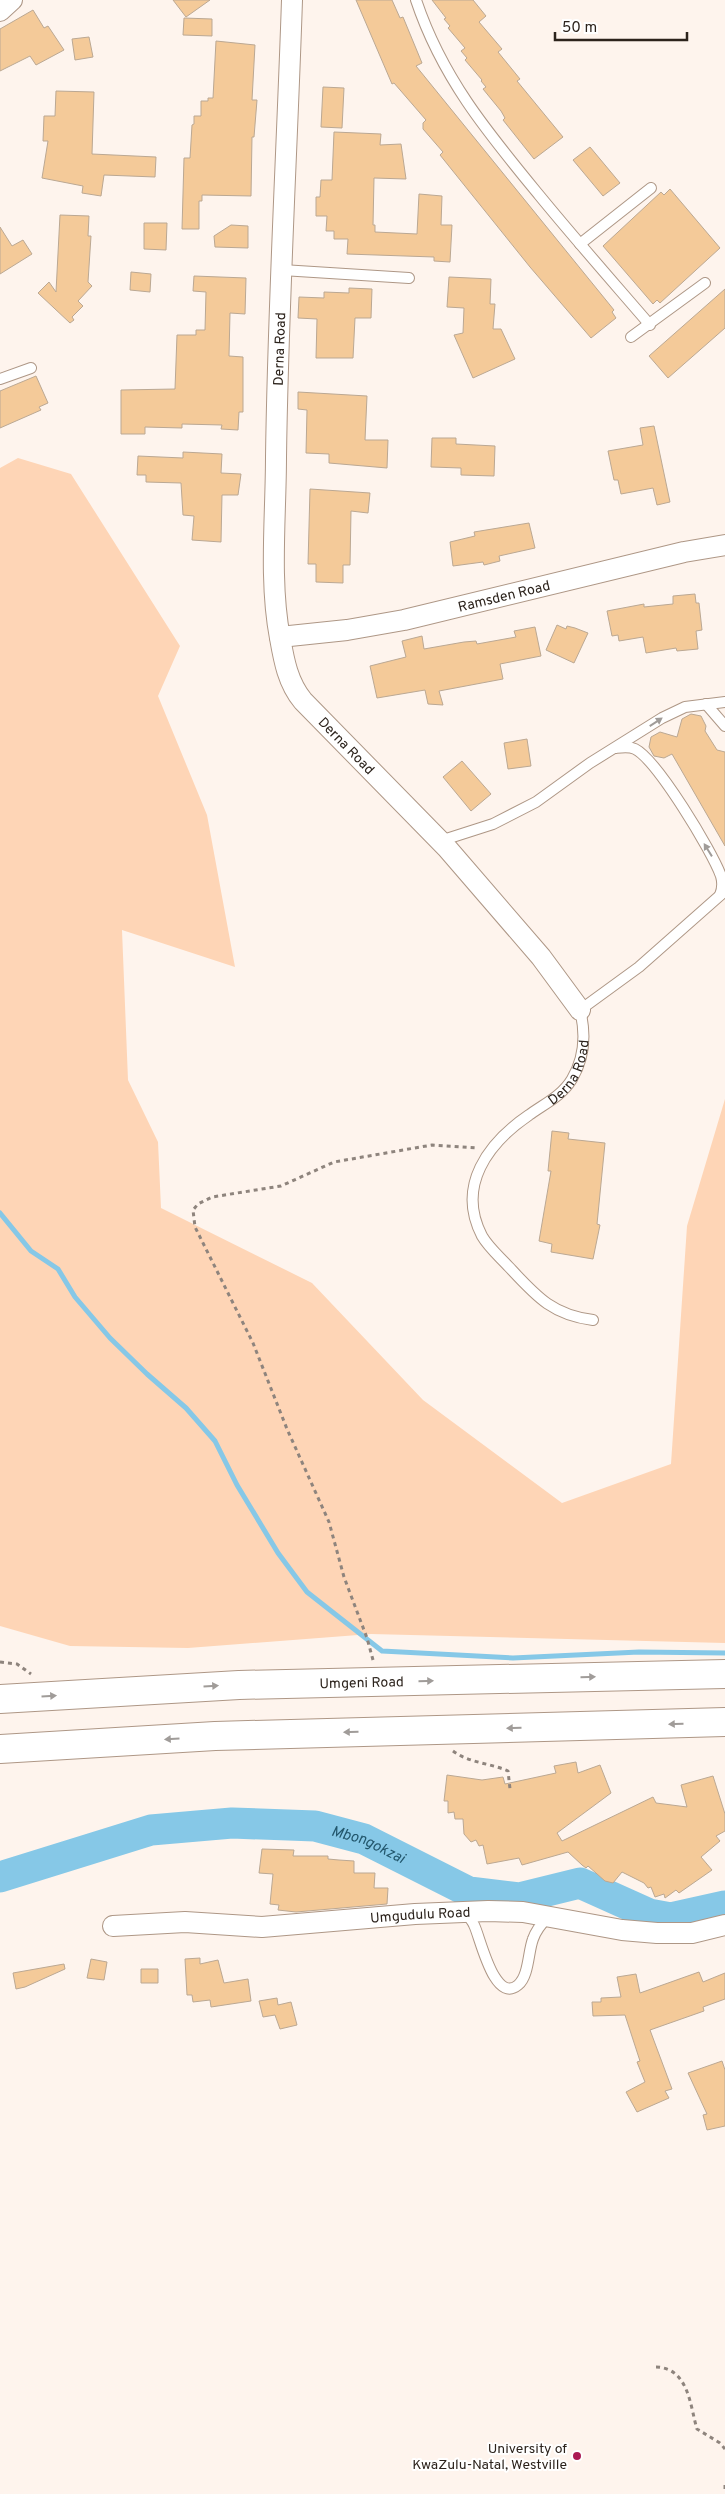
<svg xmlns="http://www.w3.org/2000/svg" width="725" height="2494" viewBox="0 0 725 2494" font-family="Overpass,sans-serif">
<style>
.green{fill:#fed5b6}
.lines{fill:none;stroke-linecap:round;stroke-linejoin:round}
.stream{stroke:#86c8e7;stroke-width:5}
.river{stroke:#86c8e7;stroke-width:31}
.building{fill:#f4ca99;stroke:#bba893}
.lane-casing{stroke:#ae9786;stroke-width:12}
.street-casing{stroke:#ae9786;stroke-width:22}
.highway-casing{stroke:#ae9786;stroke-width:30}
.path{stroke:#8e847d;stroke-width:3;stroke-dasharray:4 4;stroke-linecap:butt}
.lane{stroke:#fff;stroke-width:10}
.street{stroke:#fff;stroke-width:20}
.highway{stroke:#fff;stroke-width:28}
.oneway{fill:#a09c99}
.poi-dot{fill:#ab1a53;stroke:#fff;stroke-width:2}
.labels{text-anchor:middle;stroke-width:4;stroke-linejoin:round;paint-order:stroke}
.street-label{font-size:14px;fill:#2c231c;stroke:#fff}
.poi-label{font-size:14px;fill:#2c231c;stroke:#fff;text-anchor:end}
.water-label{font-size:15px;font-style:italic;fill:#23576d;stroke:#fff}
</style>
<rect width="100%" height="100%" fill="#fef4ed"/>
<path class="green" d="M18,458L71,474L180,646L158,696L207,815L235,967L122,930L128,1080L158,1142L161,1208L312,1283L423,1400L562,1503L671,1464L687,1226L725,1099V1643L371,1634L188,1648L70,1646L0,1626V468Z"/>
<g class="lines">
<path class="stream" d="M0,1213L31,1251L58,1269L75,1297L110,1338L147,1374L186,1408L215,1441L237,1485L278,1553L307,1592L382,1651L513,1658L639,1652L725,1653"/>
<path class="river" id="s1" d="M0,1877L151,1830L232,1823L315,1826L364,1839L469,1892L519,1898L580,1883L649,1914L671,1918L725,1906"/>
</g>
<path class="building" d="M173,0H210L186,17Z
M356,0H392L400,18L403,17L422,63L416,66L614,310L612,312L616,318L591,338L530,267L440,155L443,152L423,129V123L426,120L394,83L392,84Z
M432,0H473L486,16L479,22L502,49L498,52L520,79L517,81L563,137L534,159L503,120L505,118L501,111L483,89L486,87L481,81L482,80L465,60L467,58L461,51L465,48L448,28L450,26L444,19L446,18Z
M33,10L44,28L48,26L64,50L36,65L30,56L0,71V29Z
M184,18L212,19V36L183,35Z
M89,37L93,57L75,60L72,39Z
M216,41L255,45L252,100H257L254,137H252L251,196L202,195V201H199V229H182L184,158H190L192,125L194,124V116H201V101H208V98H213Z
M323,87L344,88L342,128L321,127Z
M56,91L94,92L92,154L156,157L155,177L104,175L101,196L82,193L83,186L42,178L48,141H43L44,116H55Z
M334,132L381,134L380,145L401,144L406,179L374,178L373,225H375V232L417,234L419,194L442,196L441,225H452L450,262L434,261V257L347,254L348,239H334V231H326L327,216H316V197H320L321,180H332Z
M590,147L620,183L603,196L573,160Z
M670,189L720,248L660,303L657,300L653,304L603,246L661,192L664,195Z
M60,215L89,216L88,236H91L88,282L92,286L78,301L83,306L72,317L74,320L70,323L38,293L49,282L56,292Z
M144,223H167L166,250L144,249Z
M231,225L248,226V248L215,247L214,236Z
M0,227L12,246L23,240L32,254L0,274Z
M131,272L151,274L150,292L130,290Z
M194,276L246,278L245,314L230,313L229,356L243,357V412H239L238,430L221,429L222,425L182,424V428L145,427V434H121V390L175,389L177,335H196V330H205L206,292L193,291Z
M449,277L491,279L490,304H495L493,329H501L515,359L473,378L454,335L463,333L464,308L447,307Z
M349,288L372,289L371,318H355L353,358H316L317,319L298,318L299,297L324,298V292L349,293Z
M725,289V328L668,378L649,356Z
M36,376L48,403L39,407L41,410L0,428V391Z
M298,392L367,396L365,440H388L387,468L329,463V454L306,453L307,410L298,409Z
M654,426L670,502L657,505L653,488L621,494L618,480H614L608,451L643,445L640,428Z
M432,438H456V444L495,446L494,476L461,475V468L431,467Z
M183,452L222,454L221,473L241,474L238,495H222L221,542L192,540L194,516L183,515L181,483L146,482V475H137L138,456L183,458Z
M310,489L370,493L368,513L351,511L350,565H343V583L316,582V564H308Z
M529,523L535,548L499,556L500,561L484,565L483,562L453,566L450,542L475,536L474,532Z
M695,594L696,603H699L702,630L696,631L698,649L677,651L676,648L646,653L643,637L619,641L618,635L612,636L607,611L644,604V607L673,604V596Z
M557,625L566,629L567,626L575,628L588,633L574,663L546,650Z
M535,627L541,656L500,664L503,679L439,691L443,705L428,704L425,690L377,698L370,666L406,657L402,641L422,636L424,649L464,642L476,641L477,644L516,637L514,631Z
M691,714L701,716L706,726L705,731L717,750L725,752V846L672,754L664,758L654,756L649,747L651,737L660,732L677,737L682,719Z
M527,739L531,766L508,769L504,743Z
M462,761L491,794L471,811L443,777Z
M552,1131L569,1133L568,1139L605,1143L597,1224L600,1225L593,1259L551,1252L552,1244L539,1241L551,1171H548Z
M576,1762L578,1773L600,1765L611,1793L557,1833L562,1841L653,1797L656,1803L687,1807L681,1785L713,1776L725,1814V1831L716,1836L720,1841L701,1857L712,1870L679,1893L676,1890L665,1898L664,1894L655,1897L651,1887L648,1888L644,1883L622,1872L613,1883L605,1881L588,1866L586,1868L582,1865L568,1852L522,1865L519,1858L487,1864L483,1845L479,1846L476,1840L471,1842L464,1834L463,1819H455L454,1812L448,1813V1801H444L447,1775L482,1780L503,1777L505,1784L556,1773L554,1766Z
M262,1849L294,1850L293,1856H328V1859L339,1860L354,1861V1873H375L374,1888H388L387,1904L296,1912L278,1910L279,1905L270,1904L273,1874L259,1873Z
M200,1958V1964L218,1960L224,1983L248,1979L251,2001L211,2007L210,2000L193,2002L192,1995H187L185,1959Z
M91,1959L107,1962L104,1980L87,1978Z
M64,1964L65,1969L25,1987L16,1989L13,1973Z
M141,1969H158V1983H141Z
M699,1972L703,1982L725,1973V1999L703,2007L704,2011L650,2030L672,2089L665,2091L669,2098L637,2112L626,2092L645,2082L637,2062L640,2061L625,2015L593,2016L592,2002H601V1998L621,1997L617,1977L636,1974L640,1993Z
M277,1998L278,2005L291,2002L297,2025L280,2029L275,2015L263,2017L259,2001Z
M722,2061L725,2070V2126L707,2130L703,2115L707,2114L688,2073Z"/>
<g class="lines">
<g class="lane-casing">
<g id="lane">
<path d="M416,0C442,78 488,133 539,195C575,239 613,282 650,325"/>
<path d="M580,244L651,188"/>
<path d="M282,270L409,278"/>
<path d="M631,337L705,283"/>
<path d="M0,379L31,368"/>
<path d="M706,704L725,726"/>
<path d="M616,748C623,747 629,746 635,749C657,760 712,851 721,876C723,883 723,888 720,895"/>
<path d="M440,841L493,824L536,802L590,763L662,718L685,707L725,702"/>
<path id="s2" d="M593,1320C552,1315 536,1296 509,1267C500,1257 489,1248 482,1236C456,1186 488,1143 529,1115C544,1104 562,1096 572,1079C585,1057 586,1034 580,1010L639,967L725,891"/>
<path d="M465,1913C469,1917 472,1920 474,1925C480,1936 494,2005 518,1985C529,1976 528,1952 533,1939C536,1930 542,1923 548,1917"/>
</g>
</g>
<g class="street-casing">
<g id="street">
<path id="s3" d="M292,0C287,152 278,305 276,457C276,515 269,581 280,638C284,661 288,683 303,701L447,848L541,957L580,1010"/>
<path d="M0,11L12,0"/>
<path id="s4" d="M280,637L347,630L404,620L684,552L725,545"/>
<path id="s5" d="M113,1926L185,1922L262,1927L415,1914L488,1911L523,1912L622,1930L657,1933H692L725,1925"/>
</g>
</g>
<g class="highway-casing">
<g id="highway">
<path id="s6" d="M0,1699L239,1685L725,1674"/>
<path d="M0,1749L215,1736L725,1722"/>
</g>
</g>
<path class="path" d="M373,1660L367,1638L344,1577L329,1522L287,1429L253,1343L195,1227L193,1210L198,1204L212,1197L281,1186L334,1162L432,1145L478,1148
M0,1662L17,1664L31,1674
M453,1751C469,1763 490,1763 508,1771L510,1789
M656,2367C689,2368 690,2406 697,2429L720,2443L725,2449
M725,2485V2493"/>
<use href="#lane" class="lane"/>
<use href="#street" class="street"/>
<use href="#highway" class="highway"/>
</g>
<defs><path id="oneway-solid" d="M-6-.8H1V-3.2L6.5 0L1 3.2V.8H-6Z" transform="scale(1.25)"/></defs>
<g class="oneway">
<use href="#oneway-solid" transform="translate(656 722) rotate(-33)"/>
<use href="#oneway-solid" transform="translate(708 850) rotate(-122)"/>
<use href="#oneway-solid" transform="translate(588 1677) rotate(-1)"/>
<use href="#oneway-solid" transform="translate(426 1681) rotate(-1)"/>
<use href="#oneway-solid" transform="translate(211 1686) rotate(-4)"/>
<use href="#oneway-solid" transform="translate(49 1696) rotate(-4)"/>
<use href="#oneway-solid" transform="translate(676 1724) rotate(178)"/>
<use href="#oneway-solid" transform="translate(514 1728) rotate(178)"/>
<use href="#oneway-solid" transform="translate(351 1732) rotate(179)"/>
<use href="#oneway-solid" transform="translate(172 1739) rotate(177)"/>
</g>
<circle class="poi-dot" cx="577" cy="2456" r="5"/>
<g class="labels">
<g class="street-label">
<text transform="translate(279 349) rotate(-88)" y="5">Derna Road</text>
<text dy="5" stroke="none"><textPath href="#s4" startOffset="228">Ramsden Road</textPath></text>
<text dy="5" stroke="none"><textPath href="#s3" startOffset="769">Derna Road</textPath></text>
<text dy="5" stroke="none"><textPath href="#s2" startOffset="348">Derna Road</textPath></text>
<text dy="5" stroke="none"><textPath href="#s6" startOffset="362">Umgeni Road</textPath></text>
<text dy="5" stroke="none"><textPath href="#s5" startOffset="308">Umgudulu Road</textPath></text>
</g>
<g class="poi-label">
<text x="567" y="2453">University of<tspan x="567" dy="16">KwaZulu-Natal, Westville</tspan></text>
</g>
<g class="water-label">
<text dy="5" stroke="none"><textPath href="#s1" startOffset="379">Mbongokzai</textPath></text>
</g>
</g>
<path d="M555 32v8h132v-8" fill="none" stroke="#2c231c" stroke-width="2.5"/>
<text x="562" y="32" font-size="15" fill="#2c231c" stroke="#ffffff" stroke-width="4" paint-order="stroke">50 m</text>
</svg>
